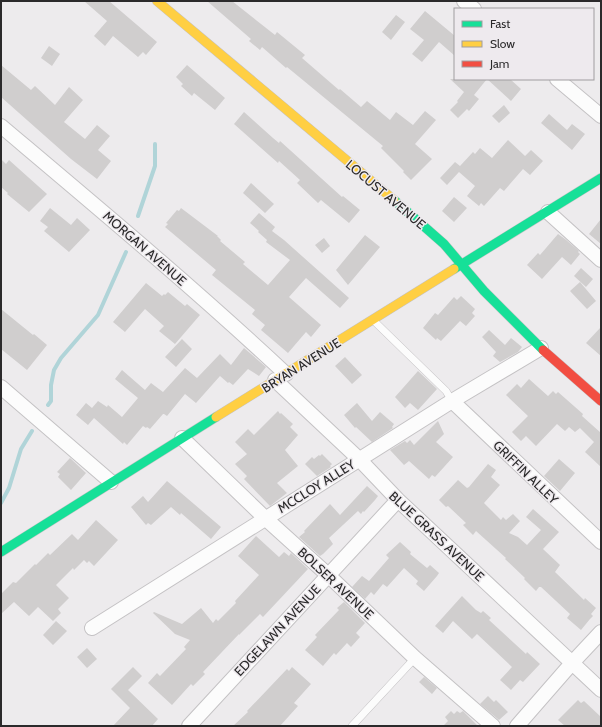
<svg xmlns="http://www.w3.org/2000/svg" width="602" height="727" viewBox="0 0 602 727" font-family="Cabin,sans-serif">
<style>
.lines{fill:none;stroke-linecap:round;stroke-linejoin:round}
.stream{stroke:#b0d4d8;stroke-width:4}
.building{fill:#d0cece}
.lane-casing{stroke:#c4c2c4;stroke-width:8}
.street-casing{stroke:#c4c2c4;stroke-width:16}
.fast-casing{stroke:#c4c2c4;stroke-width:10}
.slow-casing{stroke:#c4c2c4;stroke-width:10}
.jam-casing{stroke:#c4c2c4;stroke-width:10}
.lane{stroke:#fcfcfc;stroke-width:7}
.street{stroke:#fcfcfc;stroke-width:14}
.fast{stroke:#16e098;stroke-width:9}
.slow{stroke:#ffcf43;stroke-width:9}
.jam{stroke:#f24e42;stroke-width:9}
.labels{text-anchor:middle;stroke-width:3;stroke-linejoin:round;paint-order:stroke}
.street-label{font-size:13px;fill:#2b2a2b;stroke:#eeeaee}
</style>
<rect width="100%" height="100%" fill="#edebed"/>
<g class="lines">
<path class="stream" d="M138,216L155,166V144
M48,405L51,401V385L54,370L61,358L98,315L126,252
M1,503L9,488L21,449L32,431"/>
</g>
<path class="building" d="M84,1H109L157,42L146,55L143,52L138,57L113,36L105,46L94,36L107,21Z
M207,1H232L275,35L277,32L305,55L302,58L339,90L340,89L361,107L367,101L390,120L396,112L413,125L425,111L436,120L415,144L432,159L411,180L403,172L404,171L381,148L383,146L287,67L286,68L262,47L260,50L249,41L251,39Z
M425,11L455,36V56L439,42L422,62L412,54L424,40L410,29Z
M396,15L405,22L391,40L382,32Z
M49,46L60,54L52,66L41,58Z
M1,65L31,90L35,86L55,105L69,87L83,100L64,122L85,139L97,125L110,136L98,150L111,161L97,179L71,159L1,97Z
M187,65L225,98L215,110L194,93L192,96L181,86L183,84L176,77Z
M450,79H510L521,89L511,101L487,79L474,95L479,99L469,111L467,109L458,118L450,110L458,102L457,101L464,92Z
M504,105L510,113L499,123L492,116Z
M244,112L273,138L279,143L280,141L342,197L343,196L360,210L349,223L321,200L318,203L297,183L300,180L279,161L278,163L234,124Z
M549,114L567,130L572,124L585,134L572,150L541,123Z
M508,140L525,156L531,150L543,161L530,175L523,169L504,191L500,188L484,206L481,203L479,206L467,196L475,186L459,172L447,185L440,178L455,162L460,166L473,152L475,154L480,148L492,158Z
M1,159L6,164L9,160L47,194L29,212L7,194L8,193L1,187Z
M251,183L274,204L265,213L243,193Z
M454,197L467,208L454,222L442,211Z
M50,208L71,225L77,218L90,230L69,252L44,231L48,227L40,221Z
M181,208L218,236H217L221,240L220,241L245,262L243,264L268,285L290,260L266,242L267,240L258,232L259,231L250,223L259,213L275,227L272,231L284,240L349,298L340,308L306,278L289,297L321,325L311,337L306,332L288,353L261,330L265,325L252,314L255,310L212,275L216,270L165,227L168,224L166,223L177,210L179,211Z
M601,219V244L589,234Z
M558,234L565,239L579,251L578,252L580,254L571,265L562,257L542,279L527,265L538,253L540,255Z
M365,235L380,247L348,285L336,270Z
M324,238L330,246L322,253L315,245Z
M581,268L593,279L586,287L574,276Z
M580,282L596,301L587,309L570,291Z
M146,283L162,296L164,294L165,295L168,292L185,306L187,304L200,315L175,344L159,331L164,326L145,309L125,332L113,322Z
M461,296L475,309L472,313L475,316L466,326L460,321L441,341L437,338L436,340L423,328L435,313L438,315L454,297L457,300Z
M1,309L33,335L34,334L47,345L27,370L1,349Z
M601,327V356L586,343Z
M489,330L505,345L511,338L522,347L518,352L500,362L493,356L496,352L482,337Z
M182,339L192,349L176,367L165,357Z
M244,348L266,367L259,376L248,369L233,385L229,382L228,383L220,376L196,403L185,394L167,416L164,414H163L150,429L147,427L146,428L143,426L127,445L124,442L123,444L94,418L88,425L76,415L86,403L92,408L98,401L107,407L108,405L122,417L138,398L115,379L122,370L145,390L151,383L163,392L185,368L197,378L220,354L231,365Z
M345,357L362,375L352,384L335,366Z
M418,371L437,389L418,410L410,403L405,408L395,397Z
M529,379L548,396L553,391L556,394L558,392L583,414L582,416L601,433V467L585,452L594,442L580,428L575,432L569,427L565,431L557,424L536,446L526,436L521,441L512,432L528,416L506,395L517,384L521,388Z
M357,403L372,421L380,412L394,424L392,427L393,428L372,442L356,427L355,428L344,415Z
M278,411L280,414L281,413L293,424L290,427L298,435L285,450L298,466L277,483L287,493L270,506L244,479L247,476L235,464L247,454L235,442L248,429L254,435Z
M438,421L444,434L436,442L453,457L435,477L432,475L429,479L409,461L404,465L390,450L405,441L407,443L410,440L414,445Z
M322,454L332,464L330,466L331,467L317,476L305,464L312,457L314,459L319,455L320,456Z
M70,458L86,473L71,490L58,477L60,474L57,472Z
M559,459L575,473L560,491L544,476Z
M488,464L496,470L491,477L500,485L484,503L501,520L503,517L506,520L513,514L520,521L509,533L518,537L527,545L541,530L526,517L533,509L559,532L543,549L560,565L555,572L584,600L585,598L596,608L591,614L593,616L590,619L581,630L567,618L570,614L541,587H539L536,591L524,579L525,578L505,559L506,558L476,531L473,535L463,525L466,523L448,506L446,507L439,500L458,480L467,488L469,487Z
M167,481L221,527L211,539L181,513L180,515L171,507L151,525L148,523L146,525L131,507L143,496L148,502Z
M367,486L378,496L375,500L364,512L363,511L361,514L358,511L329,538L333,544L323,554L320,556L299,537L305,532L304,531L330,504L340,515Z
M96,520L118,540L94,566L89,561L87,563L84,560L74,570L73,568L56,585L69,598L58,609L61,613L53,621L38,607L29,616L14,602L1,614V594L13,582L16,583L35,564L36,565L48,553L50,555L72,534L78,540Z
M256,536L279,557L284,552L289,556L291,553L308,569L263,617L260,614L239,635V634L203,672L205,674L193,686L191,684L172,705L148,683L157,673L160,676L186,649L184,647L190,640L175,634L153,613L154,612L182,624L201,608L213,623L216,619L218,621L236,603L235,601L259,575L238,556Z
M400,542L411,552L410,554L427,568L430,565L439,573L437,576L424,591L416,584L418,581L404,568L387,587L383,584L374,595L371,592L365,599L352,587L362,576L369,581L389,558L386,555Z
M462,596L476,610L481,613L483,611L491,618L489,620L526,654L527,652L540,664L523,682L520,680L511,690L500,680L512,667L477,634L472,639L453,621L443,633L435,626Z
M344,602L365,623L356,633L360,637L351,647L347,643L336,655L334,653L323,666L305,650L317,637L315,635L339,610L337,608Z
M56,621L67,631L53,645L43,635Z
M87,648L97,659L87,668L77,657Z
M133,667L142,676L128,690L158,719L152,726H113L130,708L111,689Z
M292,667L311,684L294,703L298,706L280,726H233L248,712L247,711L287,669L289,671Z
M424,677L437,688L432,694L419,682Z
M488,696L494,702L496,700L508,712L499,720L480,704Z
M578,700L581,703L584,701L601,717V726H565L558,720Z
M451,711L454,714L457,711L460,713L463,711L478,726H443L448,721L445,717Z"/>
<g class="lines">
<g class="lane-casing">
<path id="lane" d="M374,321L446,391L452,401
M352,726L415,658"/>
</g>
<g class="street-casing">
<path id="street" d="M464,1L474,9
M557,79L601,116
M1,126C97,207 194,288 286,374
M548,212L601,260
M275,380L359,459L398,500L601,690
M1,387L111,482
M452,401L601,542
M182,438L265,518L328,575L415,658L493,726
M92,628L452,401L541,348
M189,726L398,500
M517,726L572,663L601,632"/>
</g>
<g class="fast-casing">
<path id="fast" d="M394,200L444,244L484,291L543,350
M454,269L601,178
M1,552L216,417"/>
</g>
<g class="slow-casing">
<path id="slow" d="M157,1L394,200
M216,417L454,269"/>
</g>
<g class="jam-casing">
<path id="jam" d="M543,350L601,401"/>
</g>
<use href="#lane" class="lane"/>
<use href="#street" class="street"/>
<use href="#fast" class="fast"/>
<use href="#slow" class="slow"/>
<use href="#jam" class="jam"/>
</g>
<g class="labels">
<g class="street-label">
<text transform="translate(386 194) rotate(40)" y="5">LOCUST AVENUE</text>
<text transform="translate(145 248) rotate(41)" y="5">MORGAN AVENUE</text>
<text transform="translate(301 365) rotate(-32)" y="5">BRYAN AVENUE</text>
<text transform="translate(526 472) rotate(44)" y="5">GRIFFIN ALLEY</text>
<text transform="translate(316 486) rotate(-32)" y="5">MCCLOY ALLEY</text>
<text transform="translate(437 536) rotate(43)" y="5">BLUE GRASS AVENUE</text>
<text transform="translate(336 583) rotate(43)" y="5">BOLSER AVENUE</text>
<text transform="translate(277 630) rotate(-47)" y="5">EDGELAWN AVENUE</text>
</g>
</g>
<rect width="602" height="727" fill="none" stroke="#2b2a2b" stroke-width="4"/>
<rect x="454" y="8" width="140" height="72" fill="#eeeaee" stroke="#a09da0"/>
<rect x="462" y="21" width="20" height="6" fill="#16e098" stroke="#a09da0"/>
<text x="490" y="28" font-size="12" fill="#2b2a2b">Fast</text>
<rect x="462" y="41" width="20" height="6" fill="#ffcf43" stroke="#a09da0"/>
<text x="490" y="48" font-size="12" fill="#2b2a2b">Slow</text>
<rect x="462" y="61" width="20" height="6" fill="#f24e42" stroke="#a09da0"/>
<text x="490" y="68" font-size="12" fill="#2b2a2b">Jam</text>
</svg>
